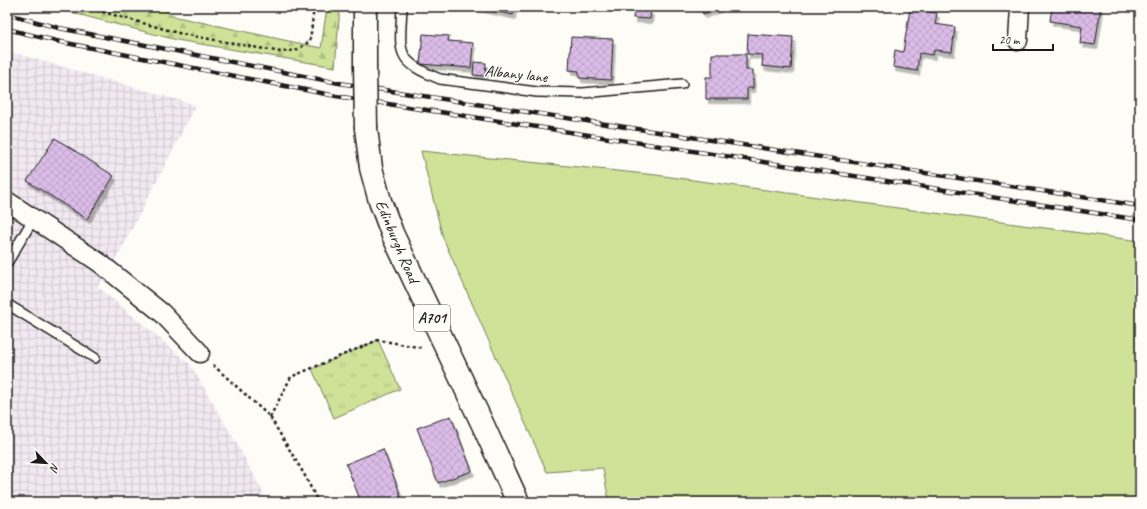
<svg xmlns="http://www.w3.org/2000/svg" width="1147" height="509" viewBox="0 0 1147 509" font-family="Caveat,sans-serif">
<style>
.industrial{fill:url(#industrial-grid)}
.grass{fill:#cfe297;stroke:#767f5a}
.forest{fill:url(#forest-firs);stroke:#767f5a}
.park{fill:url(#park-tufts);stroke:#767f5a}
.building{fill:url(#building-cross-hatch);stroke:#1c1c1c;filter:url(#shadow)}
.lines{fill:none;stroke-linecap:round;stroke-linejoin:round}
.lane-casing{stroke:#1c1c1c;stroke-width:12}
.street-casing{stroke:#1c1c1c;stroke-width:21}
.primary-casing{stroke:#1c1c1c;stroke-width:25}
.path{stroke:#1c1c1c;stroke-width:2.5;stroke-dasharray:3 3;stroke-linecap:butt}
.lane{stroke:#fdfcf7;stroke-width:9}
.street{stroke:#fdfcf7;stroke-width:18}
.primary{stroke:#fdfcf7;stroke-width:22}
.rail-casing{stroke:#1c1c1c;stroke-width:4.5}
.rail{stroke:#fdfcf7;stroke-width:3;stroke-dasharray:9;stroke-linecap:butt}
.primary-bridge-casing{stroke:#1c1c1c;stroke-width:25;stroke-linecap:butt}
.primary-bridge{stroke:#fdfcf7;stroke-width:22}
.labels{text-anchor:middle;stroke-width:3;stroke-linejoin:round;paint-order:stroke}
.shield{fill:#fdfcf7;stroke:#605f5e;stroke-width:1}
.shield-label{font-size:15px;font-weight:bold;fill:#1c1c1c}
.street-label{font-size:16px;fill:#1c1c1c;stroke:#fdfcf7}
</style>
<defs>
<pattern id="industrial-grid" width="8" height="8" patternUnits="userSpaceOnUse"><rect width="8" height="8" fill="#f3e9f2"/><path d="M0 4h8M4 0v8" fill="none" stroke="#d0c7cf"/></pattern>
<pattern id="forest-firs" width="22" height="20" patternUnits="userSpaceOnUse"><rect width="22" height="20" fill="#cfe297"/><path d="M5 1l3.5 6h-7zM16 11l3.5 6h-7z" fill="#b1c182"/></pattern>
<pattern id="park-tufts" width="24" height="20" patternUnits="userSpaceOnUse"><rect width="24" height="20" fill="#cfe297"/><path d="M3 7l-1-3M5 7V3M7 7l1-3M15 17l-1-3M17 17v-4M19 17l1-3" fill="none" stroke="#b1c182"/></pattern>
<pattern id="building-cross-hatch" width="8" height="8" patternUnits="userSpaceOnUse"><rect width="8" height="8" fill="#dbbce8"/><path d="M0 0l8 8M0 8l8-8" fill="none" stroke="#bba1c6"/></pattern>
<filter id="shadow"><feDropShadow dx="2.5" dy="4.5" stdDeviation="0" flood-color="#0004"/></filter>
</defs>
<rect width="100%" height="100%" fill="#fdfcf7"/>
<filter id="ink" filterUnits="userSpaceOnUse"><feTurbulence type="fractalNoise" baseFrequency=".025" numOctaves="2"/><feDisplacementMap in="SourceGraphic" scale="8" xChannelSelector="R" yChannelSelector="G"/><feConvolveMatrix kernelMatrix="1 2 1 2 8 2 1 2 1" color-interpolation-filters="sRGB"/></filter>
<g filter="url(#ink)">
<path class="industrial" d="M7,51L196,105L121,250L98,287L190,364L238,446L268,502H7Z"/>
<path class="grass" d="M421,151L656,175L1140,241V502H609L603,468L547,472L443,238Z"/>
<path class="forest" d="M50,7H157L177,17L321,48L327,7H340L335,67L177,40Z"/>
<path class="park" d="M378,340L400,389L334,418L312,369Z"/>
<path class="building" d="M477,7H514L513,15Z
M700,7H721L703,14Z
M1052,7H1101L1095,45L1080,43L1082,26L1050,21Z
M910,9L937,13L935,24L955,27L952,52L934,50L933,55L919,53L917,71L893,67L895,50L903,52Z
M634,10L651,11L650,19L633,18Z
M423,34L449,36L448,41L473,43L471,68L420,64Z
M748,34L793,37L791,69L762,66L763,55L747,54Z
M571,37L613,39L611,80L579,78V71L569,70Z
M712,54H746V70H753V88H747V99H706V77H712Z
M474,62L486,63L485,76L473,75Z
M55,138L114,176L87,219L27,181Z
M451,416L472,471L438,483L417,428Z
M383,449L401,496L386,502H361L346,464Z"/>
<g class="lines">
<g class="lane-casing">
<path id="lane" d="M402,7C400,52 394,61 440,79L537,92L583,93L682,84
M7,263L34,218
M7,304L95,358
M452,502H454"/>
</g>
<g class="street-casing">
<path id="street" d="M1018,41L1020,7
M7,201L100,263L162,313L200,353"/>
</g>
<g class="primary-casing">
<path id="primary" d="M365,7V65
M366,128L371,168L380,201L392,233L483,425L518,502"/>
</g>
<path class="path" d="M85,7L182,34L281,52L297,50L310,41L314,7
M213,365L270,417L304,474L318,502
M270,417L291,377L378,340L423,348"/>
<use href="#lane" class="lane"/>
<use href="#street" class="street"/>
<use href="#primary" class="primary"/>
<g class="rail-casing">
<path id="rail" d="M7,14L59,28L339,83L1140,206
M7,29L56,41L336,96L1140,220"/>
</g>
<use href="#rail" class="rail"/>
<g class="primary-bridge-casing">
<path id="primary-bridge" d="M365,65L366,128"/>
</g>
<use href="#primary-bridge" class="primary-bridge"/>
</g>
</g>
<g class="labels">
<rect class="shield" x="414" y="305" width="36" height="26" rx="3"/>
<g class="shield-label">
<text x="432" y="323">A701</text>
</g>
<g class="street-label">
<text transform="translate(516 73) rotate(6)" y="6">Albany lane</text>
<text transform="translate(398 241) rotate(67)" y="6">Edinburgh Road</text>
</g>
</g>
<rect width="1147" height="509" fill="none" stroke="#fdfcf7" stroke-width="24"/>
<rect x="12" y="12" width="1123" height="485" fill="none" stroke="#1c1c1c" stroke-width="1.5" filter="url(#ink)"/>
<g transform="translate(46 463) rotate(115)" stroke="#fdfcf7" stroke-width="3" paint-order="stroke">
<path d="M0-3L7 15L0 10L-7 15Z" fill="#1c1c1c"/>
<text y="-6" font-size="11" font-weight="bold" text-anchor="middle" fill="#1c1c1c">N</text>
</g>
<path d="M993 44v6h60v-6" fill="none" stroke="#1c1c1c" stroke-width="2"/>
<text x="999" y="44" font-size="12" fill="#1c1c1c" stroke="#fdfcf7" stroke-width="3" paint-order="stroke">20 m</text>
</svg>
